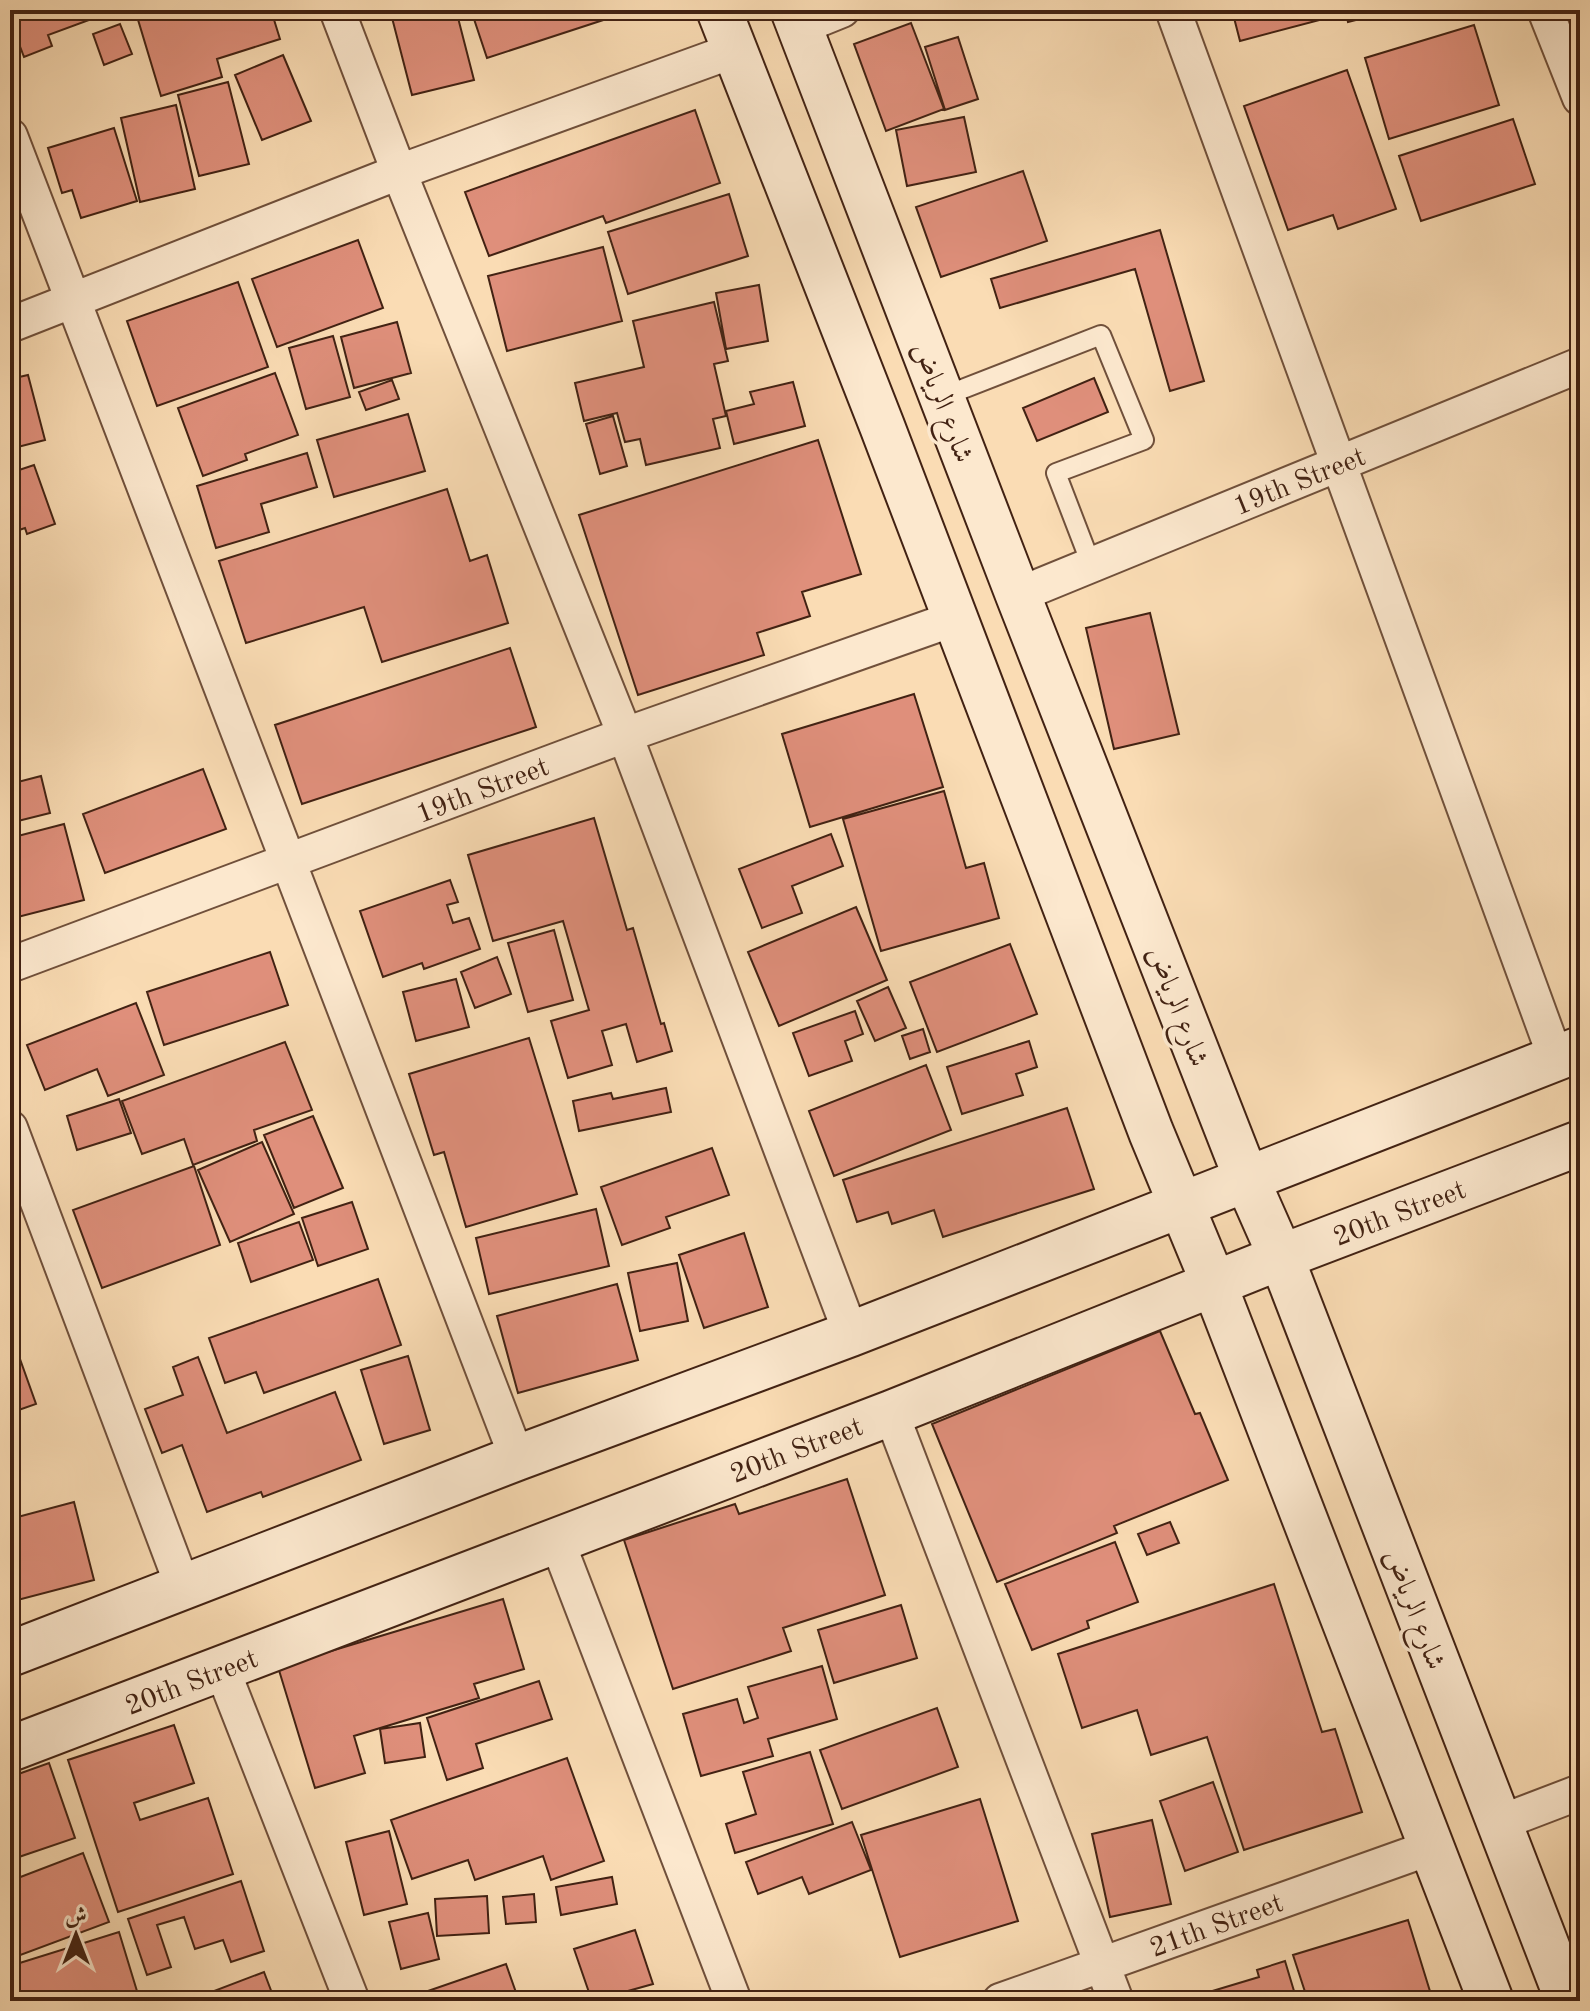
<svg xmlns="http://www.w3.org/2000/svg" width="1590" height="2011" viewBox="0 0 1590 2011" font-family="'Old Standard TT',Amiri,serif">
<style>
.building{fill:#df8f7b;stroke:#422213;stroke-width:2}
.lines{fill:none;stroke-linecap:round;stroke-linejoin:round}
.lane-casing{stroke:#70503b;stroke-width:22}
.street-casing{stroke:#70503b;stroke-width:38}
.secondary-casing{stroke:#422213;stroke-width:48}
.lane{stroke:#fce8ce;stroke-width:18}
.street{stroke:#fce8ce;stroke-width:34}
.secondary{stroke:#fce8ce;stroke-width:44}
.labels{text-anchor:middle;stroke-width:7;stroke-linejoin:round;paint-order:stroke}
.street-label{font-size:28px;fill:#422213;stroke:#fce8ce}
</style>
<rect width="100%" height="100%" fill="#fadcb4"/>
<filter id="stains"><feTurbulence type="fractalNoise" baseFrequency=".0025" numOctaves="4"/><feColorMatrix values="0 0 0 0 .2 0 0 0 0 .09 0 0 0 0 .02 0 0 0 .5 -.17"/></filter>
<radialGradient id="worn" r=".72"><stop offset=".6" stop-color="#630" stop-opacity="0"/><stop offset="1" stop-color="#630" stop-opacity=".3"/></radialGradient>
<path class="building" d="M10,10H116L48,35L52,46L24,57L10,20Z
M144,10H271L280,39L217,59L222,77L161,96L136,13Z
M390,10H456L474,80L412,95Z
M471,10H634L487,58Z
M1232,10H1395L1348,22L1346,13L1240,41Z
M911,23L944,109L886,131L854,44Z
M120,24L132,54L104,65L93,34Z
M1474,25L1499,105L1389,139L1365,58Z
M958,37L978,99L945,110L925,47Z
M283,55L311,121L262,140L235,75Z
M1347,70L1396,209L1338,229L1333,215L1288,230L1244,106Z
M228,82L249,164L199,176L178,95Z
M176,105L195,189L140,202L121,118Z
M695,110L720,183L606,223L603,216L489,256L465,192Z
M964,117L976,172L907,186L896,130Z
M1513,119L1535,184L1421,221L1399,156Z
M114,128L137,201L81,218L72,190L62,193L48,148Z
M1023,171L1047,241L941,277L916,207Z
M729,194L748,256L628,294L608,232Z
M1160,230L1204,381L1170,391L1135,269L1000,308L991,279Z
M358,240L383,308L277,347L252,279Z
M603,247L622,321L507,351L488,276Z
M238,282L268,367L157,406L127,321Z
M759,285L768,341L726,349L716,293Z
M714,302L728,361L714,364L726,416L713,419L720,448L646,465L640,439L625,442L617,413L584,421L575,383L644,367L633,321Z
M397,322L411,373L354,388L341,337Z
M333,336L350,397L306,409L289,348Z
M275,373L298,435L245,454L247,460L203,476L178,408Z
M28,375L45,440L10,449V379Z
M1094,378L1108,412L1037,441L1023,408Z
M392,380L399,399L366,410L359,392Z
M793,382L805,426L734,444L726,411L754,404L750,392Z
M408,414L425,471L334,497L317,440Z
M613,416L627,466L600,474L586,424Z
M818,440L861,574L802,592L810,616L757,633L764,655L638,695L579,515Z
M307,453L317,487L261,504L269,532L216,548L197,486Z
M34,465L55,524L27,534L25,528L10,533V473Z
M447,489L470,561L487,555L508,623L382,662L364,607L246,643L219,561Z
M1150,613L1179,734L1114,749L1086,628Z
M510,648L536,727L302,804L275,725Z
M914,694L943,787L810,827L782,734Z
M203,769L226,829L105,873L83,814Z
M41,776L50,813L10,823V784Z
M944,791L966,868L984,863L999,918L881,951L843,819Z
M594,818L627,930L633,928L661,1024L664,1023L672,1051L637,1062L626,1024L602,1031L612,1065L568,1078L551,1021L589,1010L563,921L493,941L468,855Z
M64,824L84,900L10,919V838Z
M831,834L843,866L792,886L802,913L762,928L739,869Z
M450,880L458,902L447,905L453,923L469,918L480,949L424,969L422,963L383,977L360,911Z
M856,907L887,980L779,1026L748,952Z
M554,930L573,1000L528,1012L508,943Z
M1010,944L1037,1014L937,1052L910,982Z
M270,952L288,1005L164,1045L147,992Z
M497,957L511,994L475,1008L461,972Z
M456,979L469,1027L416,1041L403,992Z
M888,987L906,1028L875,1041L857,1001Z
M136,1003L164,1075L108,1096L97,1069L45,1090L27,1045Z
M855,1011L863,1034L845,1041L852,1061L809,1076L793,1033Z
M923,1029L930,1052L910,1059L902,1036Z
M529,1038L577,1194L466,1227L444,1152L434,1155L409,1074Z
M1029,1041L1037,1067L1016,1074L1023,1095L962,1114L947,1067Z
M285,1042L312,1110L254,1130L257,1141L193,1165L184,1139L142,1154L122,1101Z
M926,1065L951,1130L834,1176L809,1111Z
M666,1088L671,1112L579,1131L573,1101L611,1093L613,1099Z
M119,1099L131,1133L77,1150L67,1116Z
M1067,1108L1094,1189L943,1237L934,1210L892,1224L888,1212L857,1222L843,1180Z
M313,1116L343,1188L294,1208L264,1135Z
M262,1142L294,1214L230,1242L198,1170Z
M712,1148L729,1195L666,1217L670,1228L622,1245L601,1187Z
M194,1166L220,1245L102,1288L73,1210Z
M352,1202L368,1249L318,1266L302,1218Z
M596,1209L609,1266L489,1294L476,1238Z
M299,1222L313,1260L251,1282L238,1243Z
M744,1233L768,1307L704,1328L679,1255Z
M677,1263L688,1321L640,1331L628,1273Z
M378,1279L401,1345L264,1393L256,1372L225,1383L209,1338Z
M617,1284L638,1360L518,1393L497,1316Z
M10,1331L36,1404L10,1413Z
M1160,1331L1195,1414L1200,1413L1228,1480L1114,1526L1117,1533L997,1582L932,1424Z
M408,1356L430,1430L384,1444L361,1370Z
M198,1357L227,1433L335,1392L361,1460L263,1497L261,1492L207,1512L182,1445L162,1453L145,1409L183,1395L173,1367Z
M847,1479L885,1595L783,1628L791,1651L673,1689L624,1540L735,1504L739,1514Z
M74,1502L94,1580L10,1602V1519Z
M1170,1522L1179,1543L1147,1555L1138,1534Z
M1115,1542L1138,1602L1087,1621L1089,1628L1032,1650L1005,1584Z
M1274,1584L1322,1732L1335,1729L1362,1812L1244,1850L1207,1737L1151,1755L1137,1710L1082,1728L1058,1654Z
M503,1599L524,1669L474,1684L479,1698L354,1736L365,1773L315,1788L278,1667Z
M901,1605L917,1658L834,1683L818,1630Z
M822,1666L837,1719L768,1739L773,1756L701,1776L683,1714L737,1699L744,1723L758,1718L748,1687Z
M539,1681L552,1719L476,1744L483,1768L447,1780L427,1718Z
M937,1708L958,1767L842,1809L820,1750Z
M420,1723L425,1757L385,1763L380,1729Z
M174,1725L194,1783L134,1803L140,1820L208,1798L233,1874L118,1912L68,1760Z
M810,1752L833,1824L735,1853L726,1824L756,1814L743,1772Z
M567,1758L604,1861L551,1880L543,1856L475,1880L468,1860L412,1879L391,1820Z
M49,1763L75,1838L10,1860V1777Z
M1213,1782L1238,1852L1185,1871L1160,1801Z
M980,1799L1018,1921L900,1957L861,1835Z
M1152,1820L1171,1904L1110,1917L1092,1834Z
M852,1822L871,1870L809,1894L802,1877L758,1894L746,1862Z
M389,1831L407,1904L364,1915L346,1842Z
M83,1853L109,1922L15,1957L10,1944V1881Z
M612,1877L617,1904L561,1915L556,1887Z
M241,1881L264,1951L231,1962L223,1940L195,1949L184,1917L157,1925L171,1967L147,1975L128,1919Z
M534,1894L536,1922L506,1924L503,1897Z
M487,1896L489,1933L437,1936L435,1899Z
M428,1913L439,1959L401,1969L389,1922Z
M1408,1920L1433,2001H1308L1293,1955Z
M635,1930L653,1984L592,2001L574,1949Z
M119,1932L140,2001H17L10,1978V1966Z
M1285,1961L1297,2001H1189V1998L1259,1977L1257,1970Z
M506,1964L519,2001H399Z
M264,1972L275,2001H188Z"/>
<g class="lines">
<g class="lane-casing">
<path id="lane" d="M942,397L1101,335L1144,440L1056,473L1091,564"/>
</g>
<g class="street-casing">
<path id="street" d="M337,10L399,172L625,735L851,1334
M1173,10L1556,1059
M1545,10L1580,98
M800,27L842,10
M10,136L517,1458
M10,325L399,172L735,50
M1018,595L1580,365
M10,965L625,735L956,618
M10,1128L183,1587
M891,1413L1116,2001
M557,1541L734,2001
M222,1669L352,2001
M1499,1823L1580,1792
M1000,2001L1432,1847"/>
</g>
<g class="secondary-casing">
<path id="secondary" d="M719,10L882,426L1151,1132L1214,1284L1491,2001
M793,10L1018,595L1247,1180L1281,1257L1568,2001
M10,1654L517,1458L851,1334L1580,1049
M10,1749L891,1413L1281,1257L1580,1143"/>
</g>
<use href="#lane" class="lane"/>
<use href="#street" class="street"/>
<use href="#secondary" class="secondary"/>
</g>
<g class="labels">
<g class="street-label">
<text transform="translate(944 402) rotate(69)" y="10">شارع الرياض</text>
<text transform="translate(1299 480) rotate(-22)" y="10">19th Street</text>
<text transform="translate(482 789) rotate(-21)" y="10">19th Street</text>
<text transform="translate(1179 1006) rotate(69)" y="10">شارع الرياض</text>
<text transform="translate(1399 1212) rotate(-21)" y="10">20th Street</text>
<text transform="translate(796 1449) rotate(-21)" y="10">20th Street</text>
<text transform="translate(1416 1609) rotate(69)" y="10">شارع الرياض</text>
<text transform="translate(191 1681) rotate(-21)" y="10">20th Street</text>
<text transform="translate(1216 1924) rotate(-20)" y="10">21th Street</text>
</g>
</g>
<rect width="1590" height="2011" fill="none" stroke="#fadcb4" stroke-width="40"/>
<rect x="12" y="12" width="1566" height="1987" fill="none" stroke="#422213" stroke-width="4"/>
<rect x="20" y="20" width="1550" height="1971" fill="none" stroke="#422213" stroke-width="2"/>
<g transform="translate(76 1935)" stroke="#fce8ce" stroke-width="6" paint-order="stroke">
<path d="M0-6L14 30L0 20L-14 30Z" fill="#422213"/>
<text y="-12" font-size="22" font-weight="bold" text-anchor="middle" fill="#422213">ش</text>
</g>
<rect width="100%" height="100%" filter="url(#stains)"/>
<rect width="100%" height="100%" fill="url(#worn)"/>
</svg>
